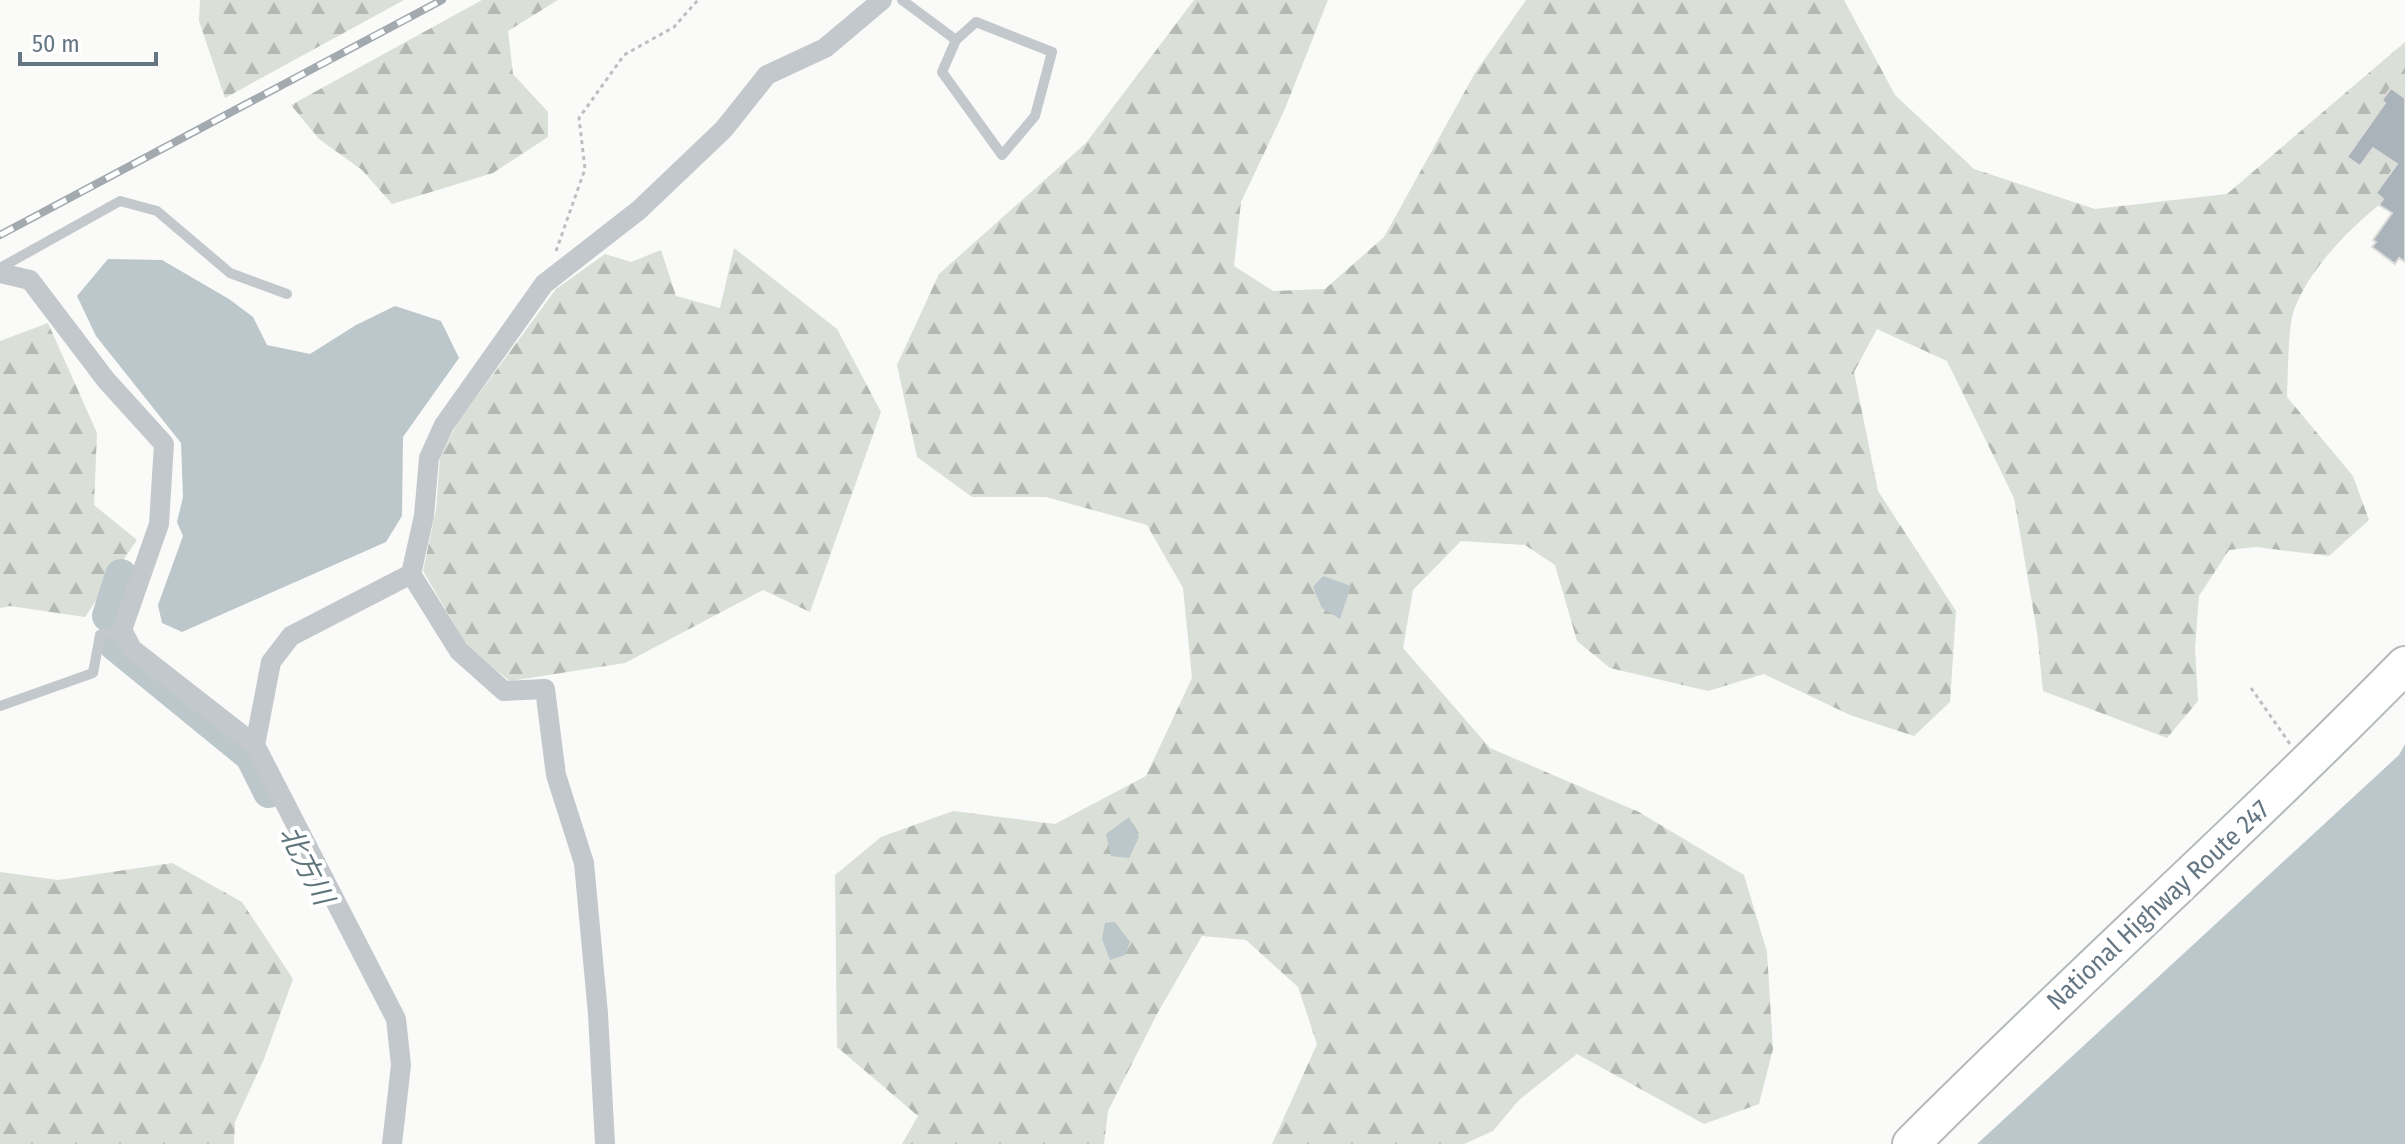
<svg xmlns="http://www.w3.org/2000/svg" width="2405" height="1144" viewBox="0 0 2405 1144" font-family="'Fira Sans Condensed','Noto Sans JP',sans-serif">
<style>
.forest{fill:url(#forest-firs)}
.water{fill:#bbc7cb}
.lines{fill:none;stroke-linecap:round;stroke-linejoin:round}
.river{stroke:#bbc7cb;stroke-width:32}
.building{fill:#aab3b9;stroke:#dcdcda;stroke-width:2}
.highway-casing{stroke:#b4b9bd;stroke-width:40}
.path{stroke:#bbbfc2;stroke-width:3;stroke-dasharray:4 4;stroke-linecap:butt}
.lane{stroke:#c3c8cc;stroke-width:10}
.street{stroke:#c3c8cc;stroke-width:20}
.highway{stroke:#fff;stroke-width:36}
.rail-casing{stroke:#a2aab0;stroke-width:8}
.rail{stroke:#fff;stroke-width:5;stroke-dasharray:15;stroke-linecap:butt}
.labels{text-anchor:middle;stroke-width:8;stroke-linejoin:round;paint-order:stroke}
.street-label{font-size:26px;fill:#657683;stroke:#fff}
.water-label{font-size:28px;font-style:italic;fill:#60757c;stroke:#fff}
</style>
<defs>
<pattern id="forest-firs" width="22" height="20" patternUnits="userSpaceOnUse" patternTransform="scale(2)"><rect width="22" height="20" fill="#dadfd7"/><path d="M5 1l3.5 6h-7zM16 11l3.5 6h-7z" fill="#b4b9b4"/></pattern>
</defs>
<rect width="100%" height="100%" fill="#fafaf8"/>
<path class="forest" d="M200,0H404L225,98L199,21Z
M482,0H558L508,31L513,74L548,112V137L493,173L392,204L362,170L319,139L291,105Z
M1194,0H1328L1284,111L1241,202L1234,266L1273,291L1325,289L1384,237L1475,73L1526,0H1844L1895,95L1974,169L2095,209L2227,194L2405,42V186C2364,213 2311,263 2294,310C2288,325 2288,377 2287,397L2353,476L2369,520L2329,556L2256,547L2229,550L2199,596L2195,648L2198,701L2167,738L2043,691L2037,632L2014,498L1947,361L1877,329L1854,372L1878,491L1956,611L1950,702L1914,736L1850,715L1764,674L1708,691L1610,668L1577,641L1555,565L1525,545L1461,541L1413,590L1403,648L1490,748L1639,812L1744,875L1767,952L1773,1049L1759,1104L1704,1124L1577,1054L1519,1100L1493,1131L1464,1144H1272L1317,1044L1298,987L1246,940L1202,936L1157,1014L1108,1111L1104,1144H902L918,1116L837,1047L835,875L881,837L953,811L1055,824L1146,776L1192,678L1183,588L1147,525L1046,497H972L917,457L897,365L939,274L1086,143Z
M734,248L837,329L881,412L810,612L763,590L625,663L510,681L468,648L423,571L436,510L440,458L456,425L556,289L605,254L631,262L661,250L676,296L720,308Z
M48,323L97,433L94,505L137,540L85,617L10,606L0,608V341Z
M172,863L242,902L293,979L264,1059L235,1122L234,1144H0V872L58,880Z"/>
<path class="water" d="M108,259L162,260L229,299L253,317L267,345L310,354L356,325L395,306L441,321L459,358L403,437L402,516L386,542L182,632L162,623L158,605L183,536L177,522L183,497L181,443L96,336L77,296Z
M1323,576L1351,586L1340,619L1322,608L1313,587Z
M2405,744V1144H1977L2399,755Z
M1129,817L1139,837L1129,858L1111,856L1106,834Z
M1115,922L1130,942L1125,955L1110,960L1102,939L1105,923Z"/>
<g class="lines">
<path class="river" d="M108,616L121,575
M114,644L251,756L269,792"/>
</g>
<path class="building" d="M2391,88L2405,98V262L2399,258L2395,264L2372,247L2376,242L2373,240L2392,213L2379,205L2383,199L2376,193L2397,164L2373,148L2360,166L2347,157L2385,103L2382,100Z"/>
<g class="lines">
<g class="highway-casing">
<path id="highway" d="M1911,1144C2073,981 2244,829 2405,665"/>
</g>
<path class="path" d="M556,251L585,169L579,118L624,55L674,27L698,0
M2251,688L2290,744"/>
<path class="lane" d="M902,0L956,40
M976,22L1052,52L1035,116L1002,155L942,72L956,40Z
M0,268L120,201L157,211L230,273L287,294
M0,706L93,673L100,635L122,630"/>
<path class="street" d="M0,273L30,280L106,380L164,444L159,524L122,630L132,649L255,745L396,1019L401,1065L392,1144
M255,745L271,662L291,636L411,574
M605,1144L598,1014L584,863L556,775L545,689L504,691L459,651L411,574L424,516L429,458L444,425L544,284L639,210L724,129L767,75L825,48L882,0"/>
<use href="#highway" class="highway"/>
<g class="rail-casing">
<path id="rail" d="M0,235L442,0"/>
</g>
<use href="#rail" class="rail"/>
</g>
<g class="labels">
<g class="street-label">
<text transform="translate(2158 905) rotate(-43)" y="9">National Highway Route 247</text>
</g>
<g class="water-label">
<text transform="translate(307 865) rotate(63)" y="10">北方川</text>
</g>
</g>
<path d="M20 52v12h136v-12" fill="none" stroke="#657683" stroke-width="4"/>
<text x="32" y="52" font-size="24" fill="#657683" stroke="#ffffff" stroke-width="6" paint-order="stroke">50 m</text>
</svg>
